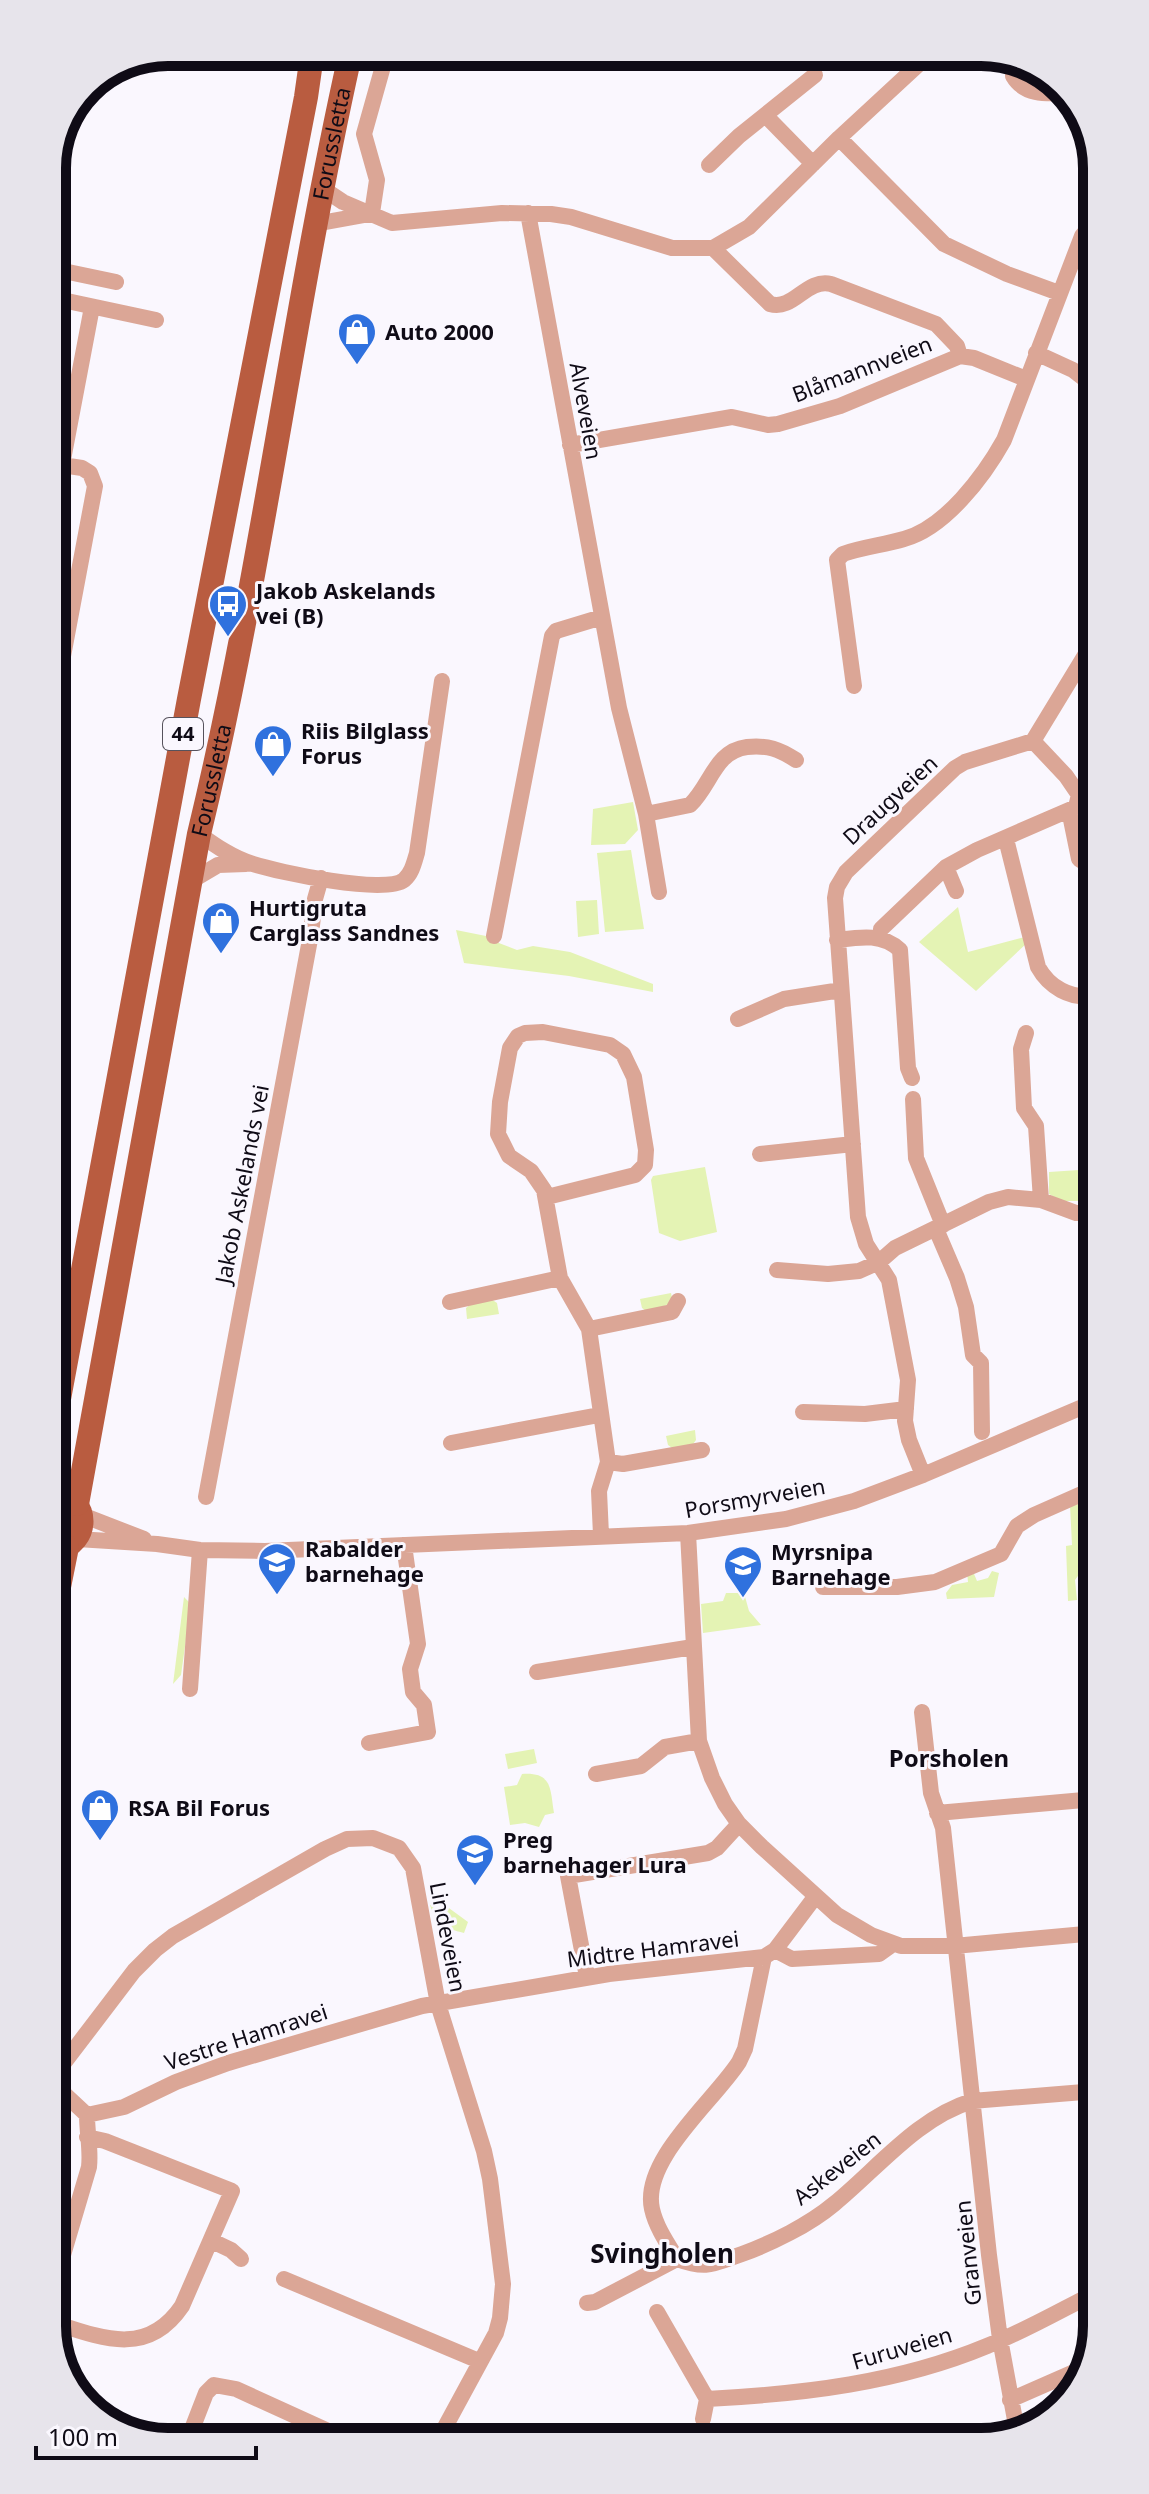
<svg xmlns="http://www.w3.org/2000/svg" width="1149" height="2494" viewBox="0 0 1149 2494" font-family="'Noto Sans',sans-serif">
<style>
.green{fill:#e4f3b4}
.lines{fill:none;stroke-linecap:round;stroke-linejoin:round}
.street{stroke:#dba696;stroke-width:16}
.primary{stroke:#b95c40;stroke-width:24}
.labels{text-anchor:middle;stroke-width:6;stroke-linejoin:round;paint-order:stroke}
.shield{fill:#faf7fe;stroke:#56525c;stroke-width:2}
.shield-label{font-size:20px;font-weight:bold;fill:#0f0b16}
.street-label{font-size:22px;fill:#0f0b16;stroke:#faf7fe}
.poi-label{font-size:22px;font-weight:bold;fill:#0f0b16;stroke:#faf7fe;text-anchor:start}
.neighbourhood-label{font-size:24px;font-weight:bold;fill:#0f0b16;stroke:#faf7fe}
.quarter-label{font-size:26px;font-weight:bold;fill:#0f0b16;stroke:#faf7fe}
.rim{fill:none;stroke:#0f0b16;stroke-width:10}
</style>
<rect width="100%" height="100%" fill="#faf7fe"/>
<path class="green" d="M1019,64L1051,76L1042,86L1021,82Z
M633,802L638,830L625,844L591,845L593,809Z
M631,850L644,929L605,932L597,853Z
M597,900L599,934L578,937L576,901Z
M958,907L968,952L1025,937L1027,943L976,991L919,942Z
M456,930L486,936L491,940L517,950L533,946L570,952L653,984V992L569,976L464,963Z
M705,1167L717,1232L680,1241L659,1233L651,1180L653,1176Z
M1079,1170L1078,1201H1062L1049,1194V1172Z
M671,1293L673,1302L649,1313L642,1308L640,1299Z
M491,1299L497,1303L499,1314L467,1319L466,1308L472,1303Z
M1079,1299H1094V1315L1090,1321L1080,1322Z
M695,1430L696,1440L691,1447L675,1450L668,1445L666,1436Z
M1089,1498L1093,1555L1075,1580L1077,1600L1068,1601L1066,1546L1072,1545L1070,1505Z
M972,1569L977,1581L988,1578L992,1571L999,1573L994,1597L947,1599L946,1593L952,1585L968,1582L967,1572Z
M726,1593H744L749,1611L761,1625L703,1633L701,1604L723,1601Z
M184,1597L191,1604L181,1675L173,1684Z
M534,1749L537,1763L508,1769L505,1754Z
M522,1774C553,1772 550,1789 554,1813L545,1815L539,1827L525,1823L510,1825L504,1787L517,1785Z
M442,1903L468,1922L464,1933C445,1928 436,1925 430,1905Z"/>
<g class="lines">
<path class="street" d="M1015,62L1013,76C1024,95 1045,94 1064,93
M766,116L813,164
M839,138L944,244L1007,274L1059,293
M709,165L739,136L815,75
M322,188L343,202L392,223L502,213L551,214L571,217L672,248H713L749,227L839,138L932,52
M372,213L377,180L364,134L387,52
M528,213L619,708L646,814L659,892
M315,224L370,214
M713,248L770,304C794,311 806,278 831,284L936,324L957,346L960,356
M54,269L116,282
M53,298L156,320
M1036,353L1073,370L1091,384
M570,445L732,417L768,425L778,424L840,406L960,356L974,358L1026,379
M53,463L62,465L92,307
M854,686L837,560L843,554C863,547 884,545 904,539C945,528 984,476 1004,440L1082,236L1091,225
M54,704L95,486L90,473L82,468L62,465
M1033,741L1092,644
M1069,810L1079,859L1093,868
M646,814L690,805C711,785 715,751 747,747C768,745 779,749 796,760
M199,834C216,846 233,858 253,864C278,872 385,895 404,880C412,873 414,863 417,853L442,681
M1006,839L1038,967C1049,987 1070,999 1093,996
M946,867L956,891
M191,881L218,865L246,864
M881,929L946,867L977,850L1076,807L1079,795L1066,776L1033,741L965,762L955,768L846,872L837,887L835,898L858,1217L866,1244L889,1280L908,1380L905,1421L909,1440L923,1475
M494,936L552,636L556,631L602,617
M837,940C860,937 882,933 900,950L908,1068L912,1078
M738,1019L784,999L841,990
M1026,1033L1021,1049L1024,1108L1036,1126L1041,1200
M913,1099L916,1158L943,1225
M760,1154L853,1144
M547,1197L635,1175L645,1165L646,1150L634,1077L623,1054L610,1045L543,1032L525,1033L518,1036L510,1048L500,1102L498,1134L509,1156L531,1171L544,1190L560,1278L589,1329L608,1462L599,1491L601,1535
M936,1229L957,1278L966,1307L973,1355L981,1363L982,1432
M777,1270L828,1274L859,1271L879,1262L895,1248L989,1202L1008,1197L1041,1200L1076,1213H1094
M450,1302L560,1278
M589,1329L672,1312L678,1301
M803,1412L865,1414L906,1409
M451,1443L599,1415
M608,1462L623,1464L702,1450
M206,1497L311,934L315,899L321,878
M82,1515L144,1539
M688,1533L699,1741L712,1778L725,1804L739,1824L762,1847L837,1915L871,1935L901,1946H954L1096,1933
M77,1539L157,1544L200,1550L265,1551L688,1533L786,1519L854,1501L923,1475L1094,1402
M823,1587H897L935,1582L1001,1554L1017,1526L1034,1515L1095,1488
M537,1672L693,1647
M190,1689L200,1550
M922,1712L931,1793L943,1828L989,2255L1000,2339L1018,2436
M369,1743L428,1732L424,1705L413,1692L410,1669L418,1644L404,1545
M596,1774L641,1766L665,1747L699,1741
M937,1813L1095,1799
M775,1950L792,1959L879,1954L893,1944
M764,1957L745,2049L739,2062C714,2101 641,2160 652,2209C656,2227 667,2243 677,2259C707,2270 713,2264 742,2254C772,2243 809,2225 834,2204C878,2168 917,2118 972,2101L1096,2091
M587,1977L568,1876L708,1853L717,1848L739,1824
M57,2072L134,1971L155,1950L173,1936L325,1849L347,1839L373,1838L399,1848L413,1868L438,2004L484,2151L490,2179L503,2284L500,2318L496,2333L438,2440
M58,2088L87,2115C87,2133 91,2150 89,2167L58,2272
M87,2115L124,2107L176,2082L228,2063L422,2006L609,1974L764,1957L775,1950L815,1897
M212,2241L231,2250L241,2259
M284,2279L479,2361
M587,2303L595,2302L677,2259
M657,2312L707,2399C803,2394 898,2383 987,2346C1025,2331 1061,2310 1097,2292
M58,2324C106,2340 149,2355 182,2306L232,2191L105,2141L87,2137
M1010,2400L1083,2368
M703,2419L707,2399
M187,2442L206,2393L214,2385L236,2389L348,2440"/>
<g class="primary">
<path d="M56,1415L189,699L306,97L312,55"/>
<path d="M56,1494C90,1499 90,1543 56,1550"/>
<path id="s1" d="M77,1504L199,834C261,578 292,316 349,60"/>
<path d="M56,1602L67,1547"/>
</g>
</g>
<defs>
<g id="shop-pin" transform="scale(2)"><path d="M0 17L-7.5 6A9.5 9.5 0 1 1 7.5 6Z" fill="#2f71de" stroke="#faf7fe"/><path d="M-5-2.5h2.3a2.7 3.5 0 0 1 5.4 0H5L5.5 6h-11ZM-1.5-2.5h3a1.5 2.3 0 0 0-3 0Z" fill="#fff"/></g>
<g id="bus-pin" transform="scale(2)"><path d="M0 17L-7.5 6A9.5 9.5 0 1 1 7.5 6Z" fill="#2f71de" stroke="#faf7fe"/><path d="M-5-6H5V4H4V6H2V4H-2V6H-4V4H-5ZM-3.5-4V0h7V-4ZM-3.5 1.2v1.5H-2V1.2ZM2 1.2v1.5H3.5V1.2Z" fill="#fff"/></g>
<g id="school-pin" transform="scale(2)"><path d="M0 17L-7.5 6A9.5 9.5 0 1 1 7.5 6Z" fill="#2f71de" stroke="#faf7fe"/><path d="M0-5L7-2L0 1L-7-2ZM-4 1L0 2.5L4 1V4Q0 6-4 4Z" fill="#fff"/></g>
</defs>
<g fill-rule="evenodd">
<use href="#shop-pin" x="357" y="332"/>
<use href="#bus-pin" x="228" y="604"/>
<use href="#shop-pin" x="273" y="744"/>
<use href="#shop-pin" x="221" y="921"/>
<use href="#school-pin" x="277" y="1562"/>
<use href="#school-pin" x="743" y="1565"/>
<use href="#shop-pin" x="100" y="1808"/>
<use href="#school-pin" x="475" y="1853"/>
</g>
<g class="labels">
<rect class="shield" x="163" y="718" width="40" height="32" rx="6"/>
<g class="shield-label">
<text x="183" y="741">44</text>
</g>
<g class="street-label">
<text dy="8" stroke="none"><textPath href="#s1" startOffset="1384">Forussletta</textPath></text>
<text transform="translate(862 369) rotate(-21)" y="8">Blåmannveien</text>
<text transform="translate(586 411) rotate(80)" y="8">Alveveien</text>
<text dy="8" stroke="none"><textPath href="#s1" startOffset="736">Forussletta</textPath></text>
<text transform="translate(890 800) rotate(-43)" y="8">Draugveien</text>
<text transform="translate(242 1184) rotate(-79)" y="8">Jakob Askelands vei</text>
<text transform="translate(755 1498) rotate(-10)" y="8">Porsmyrveien</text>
<text transform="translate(448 1937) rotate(79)" y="8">Lindeveien</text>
<text transform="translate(653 1949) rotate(-7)" y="8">Midtre Hamravei</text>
<text transform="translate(246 2037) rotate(-18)" y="8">Vestre Hamravei</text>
<text transform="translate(837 2168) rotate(-38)" y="8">Askeveien</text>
<text transform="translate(968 2253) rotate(-96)" y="8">Granveien</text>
<text transform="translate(902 2348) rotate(-16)" y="8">Furuveien</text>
</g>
<g class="poi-label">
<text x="385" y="340">Auto 2000</text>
<text x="256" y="599">Jakob Askelands<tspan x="256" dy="25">vei (B)</tspan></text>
<text x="301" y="739">Riis Bilglass<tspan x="301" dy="25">Forus</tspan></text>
<text x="249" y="916">Hurtigruta<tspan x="249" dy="25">Carglass Sandnes</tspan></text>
<text x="305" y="1557">Rabalder<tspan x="305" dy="25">barnehage</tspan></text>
<text x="771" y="1560">Myrsnipa<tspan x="771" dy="25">Barnehage</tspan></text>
<text x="128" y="1816">RSA Bil Forus</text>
<text x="503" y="1848">Preg<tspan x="503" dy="25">barnehager Lura</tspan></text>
</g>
<g class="neighbourhood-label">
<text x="949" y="1767">Porsholen</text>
</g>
<g class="quarter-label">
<text x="662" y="2263">Svingholen</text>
</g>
</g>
<path d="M0 0H1149V2494H0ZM168 66H981A102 102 0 0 1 1083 168V2326A102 102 0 0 1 981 2428H168A102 102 0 0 1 66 2326V168A102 102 0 0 1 168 66Z" fill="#e7e4eb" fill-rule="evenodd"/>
<path class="rim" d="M168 66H981A102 102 0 0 1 1083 168V2326A102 102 0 0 1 981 2428H168A102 102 0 0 1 66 2326V168A102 102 0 0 1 168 66Z"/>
<path d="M36 2446v12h220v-12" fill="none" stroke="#0f0b16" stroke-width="4"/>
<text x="48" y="2446" font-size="24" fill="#0f0b16" stroke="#faf7fe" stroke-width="6" paint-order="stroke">100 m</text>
</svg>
